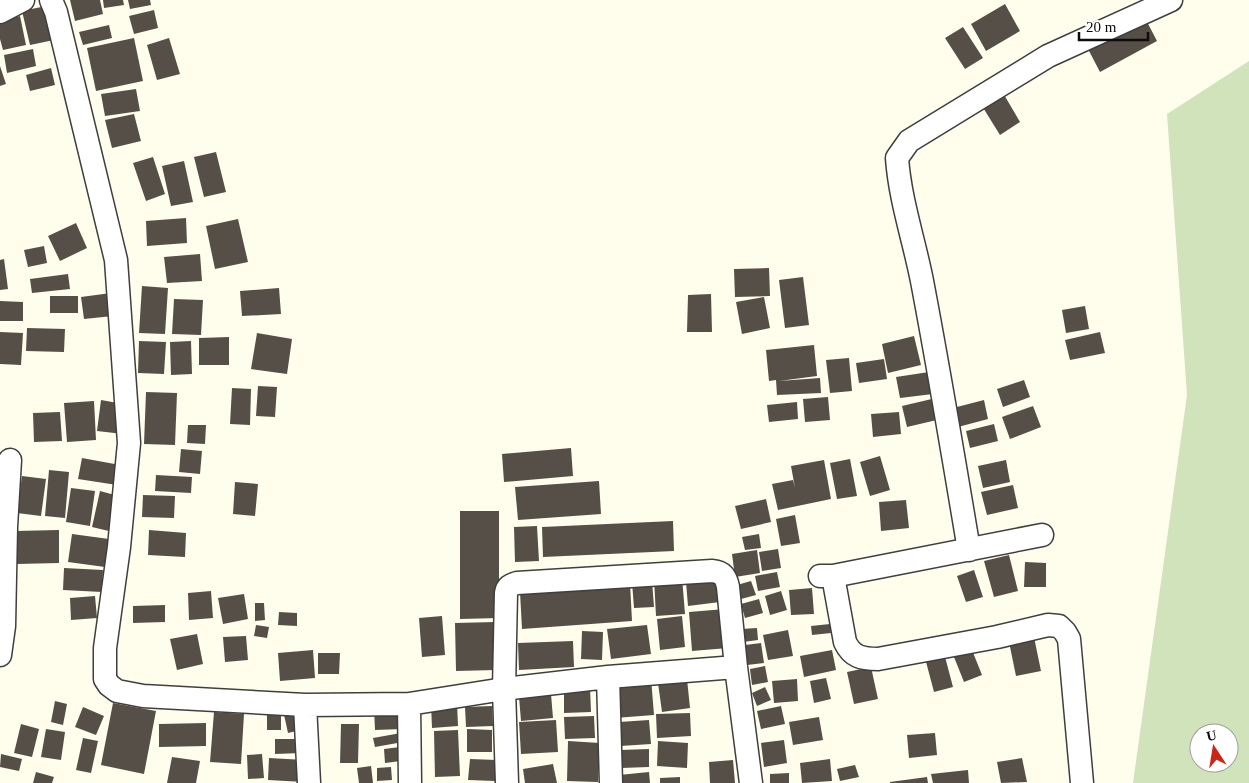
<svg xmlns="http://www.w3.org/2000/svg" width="1249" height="783" viewBox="0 0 1249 783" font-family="'Times New Roman',serif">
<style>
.cemetery{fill:#d1e3bb;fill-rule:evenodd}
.building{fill:#564f48}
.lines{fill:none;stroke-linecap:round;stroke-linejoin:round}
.street-casing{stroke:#3f3f3f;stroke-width:25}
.street{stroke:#fff;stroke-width:22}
</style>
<rect width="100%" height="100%" fill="#fffeec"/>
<path class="cemetery" d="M1249,61V783H1133L1187,395L1167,114ZM1199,733H1229V763H1199Z"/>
<path class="building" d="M70,0H100L103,14L75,21Z
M103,0H123L124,5L104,8Z
M128,0H150L151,5L130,9Z
M1005,4L1020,31L986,51L971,24Z
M46,6L54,40L30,45L22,11Z
M154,10L158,28L134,34L129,16Z
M20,16L26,45L3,50L0,39V21Z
M1145,18L1157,41L1100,72L1088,49Z
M109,25L112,38L83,45L79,32Z
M963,27L983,58L965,69L945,38Z
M134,38L143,81L96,91L87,48Z
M169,38L180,74L157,80L147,45Z
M33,49L36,66L7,73L4,55Z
M0,66L6,84L0,86Z
M51,68L55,85L30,91L26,75Z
M136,89L140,111L105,116L101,94Z
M1003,93L1020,122L1000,135L982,106Z
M134,114L141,141L112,148L105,120Z
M216,152L226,192L204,197L194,157Z
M153,157L165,194L146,201L133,163Z
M184,161L193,202L171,206L162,166Z
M186,218L187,243L147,246L146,221Z
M238,219L248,262L215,269L206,226Z
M76,223L87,248L60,261L48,236Z
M44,246L47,263L28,267L24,250Z
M200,254L202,281L167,283L164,257Z
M4,259L8,289L0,290V260Z
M769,268L770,296L735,297L734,269Z
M68,274L70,289L32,293L30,279Z
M803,277L809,325L785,328L779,280Z
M142,286L168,288L165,334L139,333Z
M279,288L281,314L242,316L240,291Z
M111,293L113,316L84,319L81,297Z
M711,294L712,332H687L688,295Z
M50,296H78V313H50Z
M764,297L770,328L742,334L736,302Z
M174,299L203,300L201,335L172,334Z
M0,301L23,302V321H0Z
M1085,306L1089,329L1066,333L1062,310Z
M27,328L65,329L64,352L26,351Z
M0,332L23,333L21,365L0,364Z
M1100,332L1105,353L1070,360L1065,340Z
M257,333L292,339L287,374L251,369Z
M914,336L921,365L888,373L882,344Z
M229,337V365H199V338Z
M139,341L166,342L164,374L138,373Z
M191,341L192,374L171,375L170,342Z
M814,345L817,376L779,381L820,378L821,393L777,395L776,380L769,381L766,350Z
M849,358L852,391L830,393L826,360Z
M884,359L887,379L859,383L856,363Z
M929,372L933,394L900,398L896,377Z
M1024,380L1030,397L1003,407L997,389Z
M258,386L277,387L275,417L256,416Z
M232,388L251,389L250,425L230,424Z
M146,392L177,393L175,445L144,444Z
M828,397L830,420L805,422L803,399Z
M936,398L941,419L907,427L902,406Z
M101,400L123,404V434L97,431Z
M984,400L988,419L958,427L953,408Z
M94,401L96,440L67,442L64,403Z
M797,402L798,419L769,422L767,405Z
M1033,406L1041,427L1010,439L1002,417Z
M60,412L62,441L34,442L33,413Z
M899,412L901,434L873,437L871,414Z
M994,424L998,441L970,448L966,431Z
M188,425H206L205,444L187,443Z
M571,448L573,476L504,482L502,454Z
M181,449L202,451L200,474L179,472Z
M880,456L890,490L870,496L860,462Z
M82,458L120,465L117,485L78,479Z
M850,459L857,496L837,499L830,463Z
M824,460L831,499L778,510L772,484L793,480L795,488L791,466Z
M1006,460L1010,482L983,488L978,466Z
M49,470L69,472L65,518L45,516Z
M156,475L192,477L191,493L155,491Z
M22,476L46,479L41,516L17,513Z
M599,481L601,514L518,520L515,487Z
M235,482L258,484L255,516L233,514Z
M1013,485L1018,508L987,515L981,492Z
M71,488L95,491L90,526L66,522Z
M100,491L122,497L113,532L92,527Z
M143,495L175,496L174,518L142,517Z
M766,499L771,522L741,529L735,506Z
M906,500L909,528L881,531L879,502Z
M460,511H499V618L460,619Z
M795,515L800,543L781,546L776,519Z
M673,521L674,551L543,557L542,527Z
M537,526L539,561L515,562L514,527Z
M59,530V563L17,564L16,531Z
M149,530L186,533L185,557L148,555Z
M72,534L109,539L105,567L68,562Z
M759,534L761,548L745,550L742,537Z
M778,549L781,568L762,571L759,552Z
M757,550L760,573L735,577L732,554Z
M1009,555L1018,591L994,597L984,561Z
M1025,562L1046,563V587H1024Z
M64,568L103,570L102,592L63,590Z
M974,570L983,597L966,602L957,576Z
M777,572L780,587L758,591L755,576Z
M682,577L685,614L656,616L654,579Z
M717,579L720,602L688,606L686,582Z
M652,581L654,607L634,608L632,582Z
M751,581L756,595L741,599L737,585Z
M630,583L632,621L522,629L520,592Z
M812,588L814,614L791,615L789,590Z
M211,591L213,618L189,620L188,593Z
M781,591L787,610L770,615L765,596Z
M244,594L248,619L223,624L218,598Z
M95,596L97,618L71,620L70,598Z
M759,599L763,613L745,618L741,604Z
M255,603H264L265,620L255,621Z
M165,605V622L133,623V606Z
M725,609L728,648L692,651L689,612Z
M279,612L297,613V626L278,625Z
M442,616L445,655L422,657L419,618Z
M682,616L685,647L660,650L657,619Z
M495,622L496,670L456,671L455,623Z
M830,624L831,633L812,635L811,626Z
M256,625L269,627L267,638L254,636Z
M647,625L651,654L611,659L607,629Z
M757,628L758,640L743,642L741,629Z
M788,630L793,656L768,660L763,635Z
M582,631L603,632L602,660L581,659Z
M197,634L203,664L177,670L170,639Z
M246,636L248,660L225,662L223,637Z
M1034,637L1041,671L1016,676L1009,642Z
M573,641L574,667L519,670L518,643Z
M761,643L764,663L747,665L745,645Z
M970,645L982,675L964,682L952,652Z
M313,650L315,678L280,681L278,653Z
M832,650L836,670L804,677L800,656Z
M318,653H340L339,674H318Z
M944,653L953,687L934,692L925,658Z
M765,666L768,682L752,685L750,669Z
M871,667L878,699L854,704L847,672Z
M651,678L654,715L615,718L613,681Z
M826,678L831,699L814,703L810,681Z
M687,679L690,708L662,712L658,683Z
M797,679L798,701L774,703L772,681Z
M590,686L591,712L564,713V687Z
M765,687L771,700L757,706L752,693Z
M551,694L553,718L521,721L519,697Z
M55,701L67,704L63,725L51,722Z
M113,703L156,711L144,774L101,765Z
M457,703L458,726L432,728L431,704Z
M300,706L305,729L288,733L283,710Z
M401,706L402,729L375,730L374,708Z
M492,706L493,726L466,727L465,707Z
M781,706L785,724L761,729L757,711Z
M83,707L104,716L96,735L75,727Z
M267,711H281V730H267Z
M214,712L244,714L241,764L210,762Z
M690,713L691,736L657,738L656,714Z
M594,716L595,738L565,739L564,717Z
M819,717L823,740L793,745L789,722Z
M556,720L558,752L521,754L519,722Z
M649,720L651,744L620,746L619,722Z
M206,723V746L159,747V724Z
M21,724L39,729L32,757L14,753Z
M341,724H359L358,763H340Z
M46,729L65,732L61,760L41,757Z
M467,729L492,730V752H467Z
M458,730L460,776L435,777L434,731Z
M401,733L403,742L375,747L373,738Z
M935,733L937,755L909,758L907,735Z
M83,738L98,741L91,773L76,770Z
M275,739H301V753L275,754Z
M784,740L787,763L764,767L761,743Z
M568,741L600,743L598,782L567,781Z
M658,741L688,743L687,768L657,766Z
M400,747L401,761L385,763L384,749Z
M649,749V767L621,768L620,750Z
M1,754L22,759L19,771L0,767Z
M262,754L264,778L248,779L247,755Z
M172,757L200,761L196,783H167Z
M269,758L305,760L304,782L268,780Z
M1022,758L1027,782L1001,783L997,762Z
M470,759L497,760L495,781L468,780Z
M830,759L832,781L802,783L800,763Z
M733,760L735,783H710L709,762Z
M553,764L557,783H525L523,769Z
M855,765L859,777L840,781L837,769Z
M371,766L373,783H359L357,768Z
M391,767L392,780L377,781V768Z
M968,770L969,783H933L931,774Z
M36,772L54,777L52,783H33Z
M649,772L650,783H619V775Z
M789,773V783H770V774Z
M680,777V783H660V778Z
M927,777L928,783H890V782Z"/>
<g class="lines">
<g class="street-casing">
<path id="street" d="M51,0L56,12L116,260L129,443L119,547L105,648V679L109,685L117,691L143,696L305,705L409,704L504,689L608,677L736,667
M0,12L23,0
M969,550C954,460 939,370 922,281C914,240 900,200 897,158L909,141L1048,56L1171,0
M820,576H833L1042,535
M833,576L845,642C852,657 862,659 878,659L997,637L1048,625L1059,626L1065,632L1069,639L1082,783
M0,655L4,626L6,527L10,460
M608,677L611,783
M409,704L410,783
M305,705L309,783
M507,783L504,689L506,593C507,586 511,585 517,583L712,571C723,572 726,577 728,587L736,667L751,783"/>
</g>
<use href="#street" class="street"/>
</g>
<g transform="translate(1214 748) rotate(348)"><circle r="24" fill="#ffffff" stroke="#9e9e9e"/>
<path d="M0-4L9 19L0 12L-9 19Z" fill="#c92618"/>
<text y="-8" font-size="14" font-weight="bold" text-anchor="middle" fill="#0c0c0c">U</text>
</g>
<path d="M1079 32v8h69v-8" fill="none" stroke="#0c0c0c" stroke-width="2.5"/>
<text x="1086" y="32" font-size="15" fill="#0c0c0c" stroke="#ffffff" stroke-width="4" paint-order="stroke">20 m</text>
</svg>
